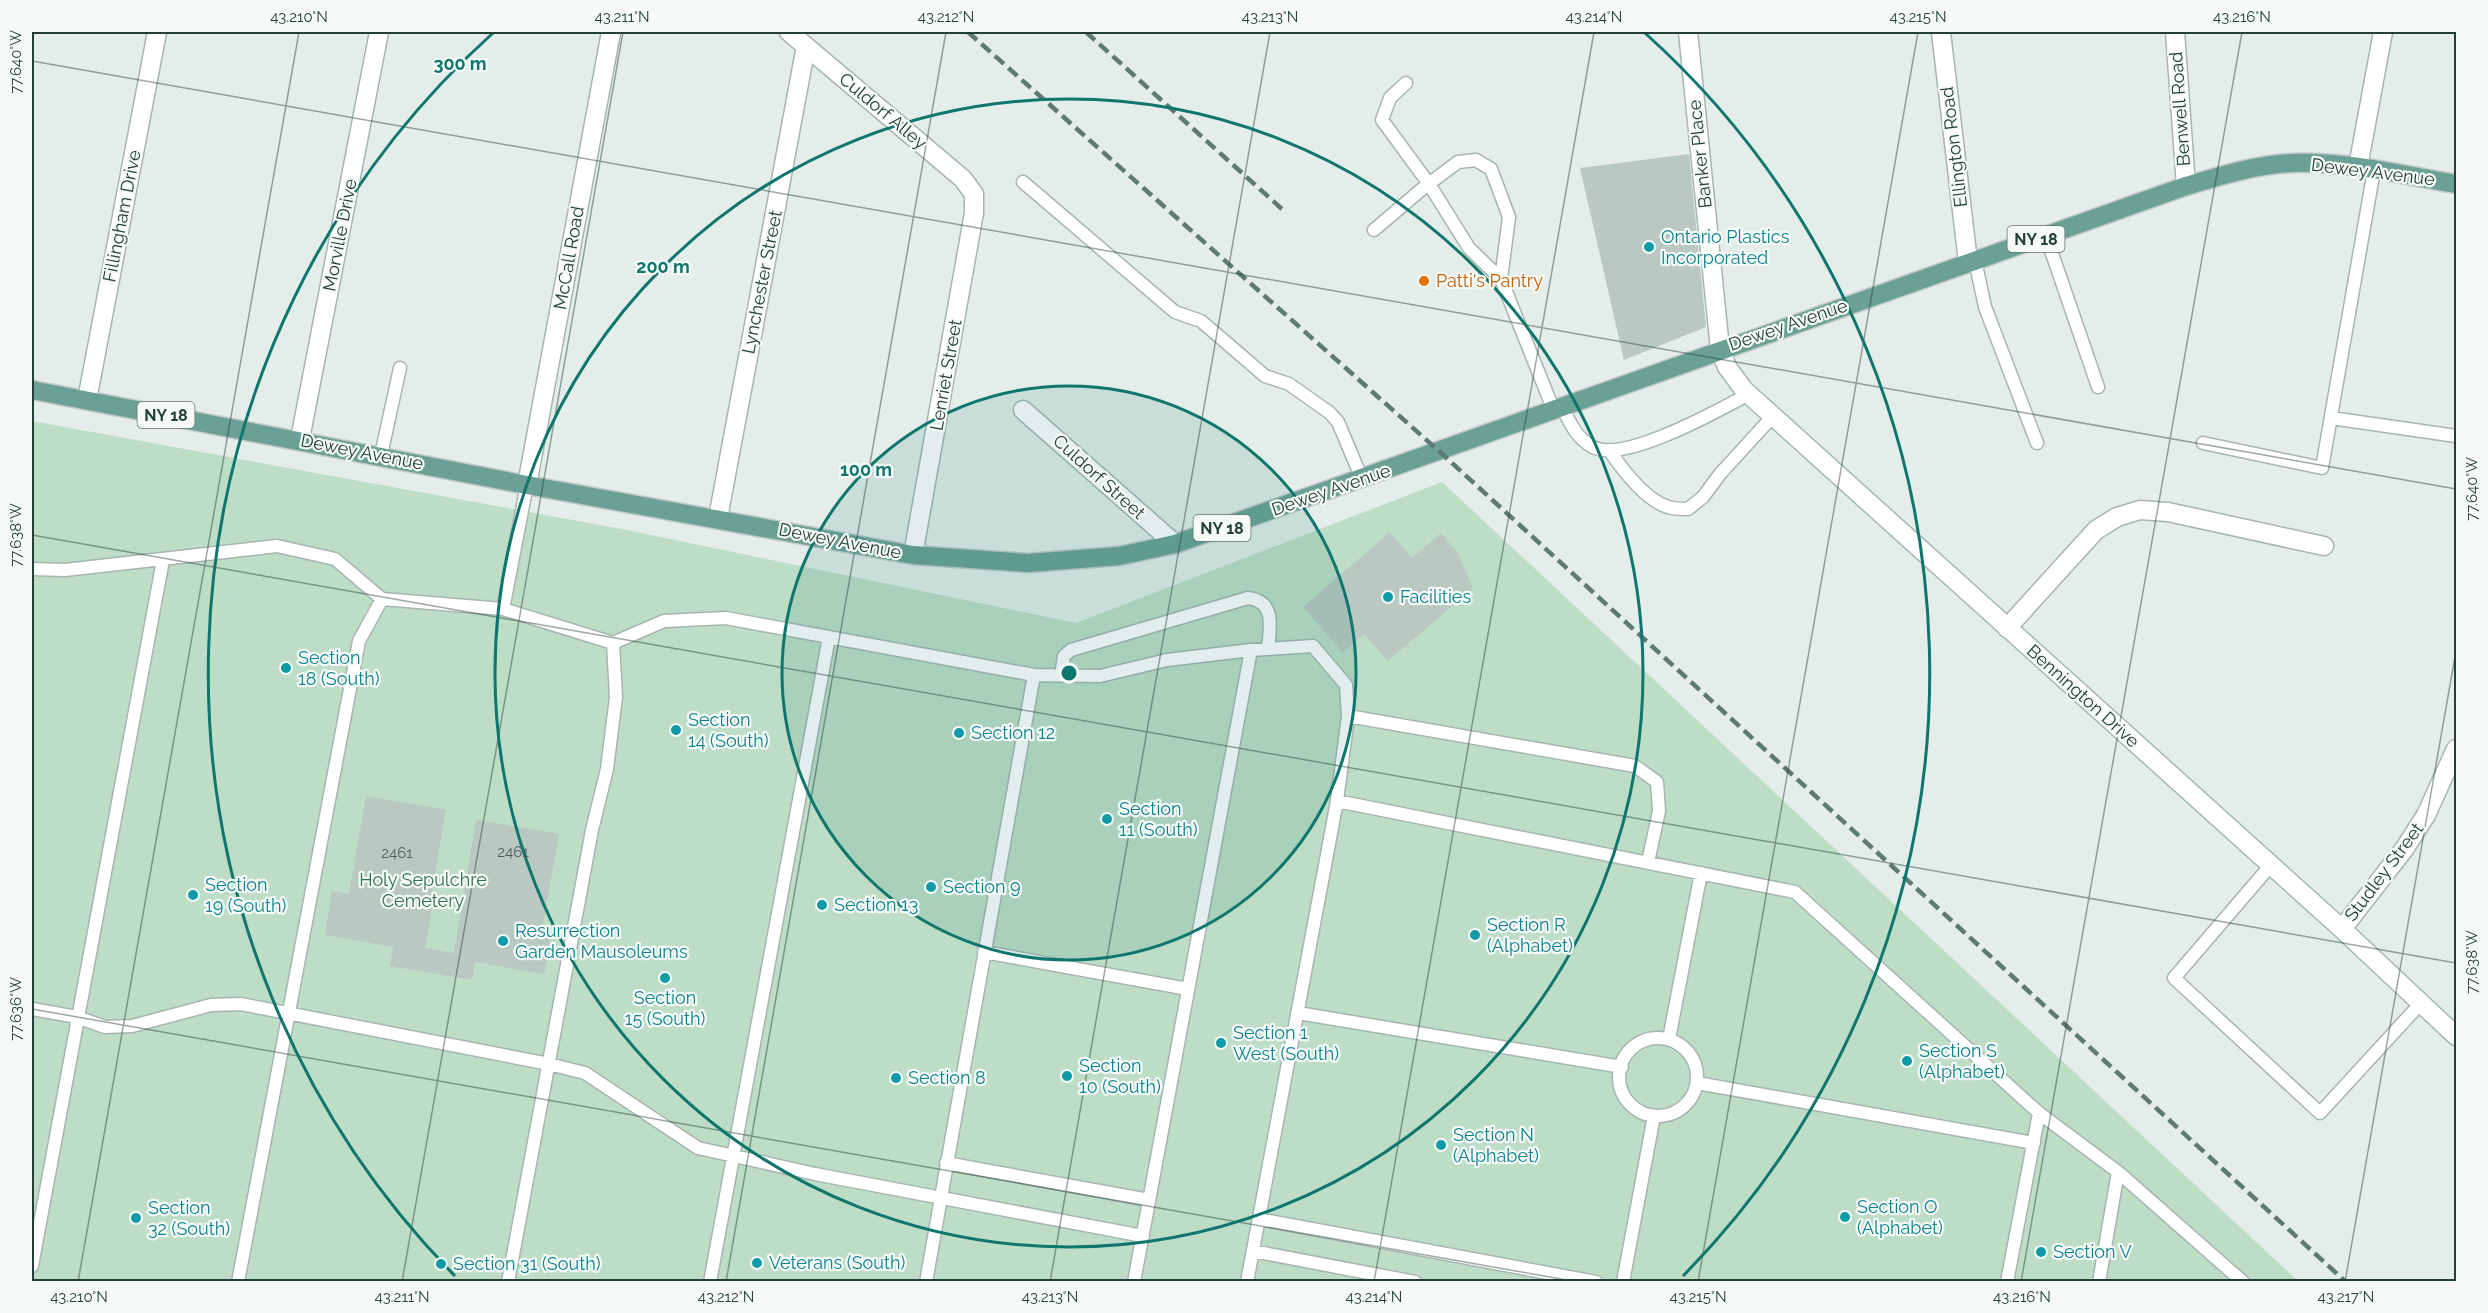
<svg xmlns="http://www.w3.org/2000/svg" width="2488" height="1313" viewBox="0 0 2488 1313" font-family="Raleway,sans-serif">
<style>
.green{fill:#beddc7}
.building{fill:#bac8c2}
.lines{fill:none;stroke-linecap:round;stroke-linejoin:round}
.lane-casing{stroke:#a7b5b0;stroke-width:15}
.street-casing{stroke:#a7b5b0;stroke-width:21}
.secondary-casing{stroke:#a3b8b1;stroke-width:21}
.primary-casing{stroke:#c2c9c7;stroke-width:21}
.lane{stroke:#fff;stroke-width:12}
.street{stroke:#fff;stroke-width:18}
.secondary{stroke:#fff;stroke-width:18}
.primary{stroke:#6ba194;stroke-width:18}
.rail{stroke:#5f7973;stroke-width:4.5;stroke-dasharray:12 6;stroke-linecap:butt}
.ticks{fill:none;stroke:#243e38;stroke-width:1.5;stroke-opacity:0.45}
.ring{fill:none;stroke:#0f766e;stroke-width:3}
.culture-dot{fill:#0f9aa8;stroke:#f5faf7;stroke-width:2}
.food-dot{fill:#e8710a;stroke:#f5faf7;stroke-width:2}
.labels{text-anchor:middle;stroke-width:4.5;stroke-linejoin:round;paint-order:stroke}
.number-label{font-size:15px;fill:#4a605a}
.shield{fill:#f5faf7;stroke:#637671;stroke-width:1.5}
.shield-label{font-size:16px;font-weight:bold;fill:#243e38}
.street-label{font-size:18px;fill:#243e38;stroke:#f5faf7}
.culture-label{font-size:18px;fill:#0d838f;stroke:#f5faf7;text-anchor:start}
.food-label{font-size:18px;fill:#c56008;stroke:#f5faf7;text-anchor:start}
.park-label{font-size:18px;fill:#30734c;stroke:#f5faf7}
.centre{fill:#0f766e;stroke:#f5faf7;stroke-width:3}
.ring-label{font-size:18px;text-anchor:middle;font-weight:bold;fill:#0f766e;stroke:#f5faf7;stroke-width:4.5;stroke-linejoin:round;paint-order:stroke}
.neatline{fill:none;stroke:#243e38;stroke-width:2}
.ticks-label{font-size:15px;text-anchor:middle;fill:#243e38}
</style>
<rect width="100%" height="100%" fill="#e4ede9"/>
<path class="green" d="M32,421L627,530L1076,623L1442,482L2298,1281H32Z"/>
<path class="building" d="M1689,154L1706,327L1624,360L1580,168Z
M1390,532L1412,558L1441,533L1458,553L1473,588L1388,661L1364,634L1343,653L1303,607Z
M366,796L446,810L429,909H432L425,948L454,953L476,820L559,834L542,930L552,931L544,974L475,962L472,980L390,966L393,947L325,935L332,891L349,894Z"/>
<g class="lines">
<g class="lane-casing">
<path id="lane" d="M1406,83L1390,98L1382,120L1429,184L1469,248L1501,279
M1023,182L1175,312L1201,321L1265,376L1289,384L1330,413L1338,422L1362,479
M1374,230L1422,189L1458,162L1476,160L1491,169L1509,217L1501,279L1554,411
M2046,236L2098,387
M1975,260L1985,307L2037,443
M1562,407C1570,423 1577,439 1593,447C1623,464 1719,410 1749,394
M2331,418L2456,436
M2203,443L2322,468L2374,170
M1609,450C1622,469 1645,500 1668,507C1674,509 1681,509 1688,509L1703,497L1720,474L1773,416
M381,455L400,368
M527,485L503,609L613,643L664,621L726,618L1034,675L1100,676L1167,660L1251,650L1313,646L1346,685L1348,716L1337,801L1247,1282
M32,569L65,570L277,546L335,559L382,599
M1061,676L1064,656L1071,650L1248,598C1276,601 1270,628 1268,649
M1348,716L1635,766L1657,782L1659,811L1648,862
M1337,801L1795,892L2039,1113L2118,1172L2243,1282
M2271,865L2174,978L2320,1113L2421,1003
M984,952L1188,989
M32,1009L77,1017L105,1027L132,1026L211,1005L241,1004L549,1064L585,1073L698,1148L815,1174L1143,1236
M1298,1013L1622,1067
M1619 1077a39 39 0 1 1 78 0a39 39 0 1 1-78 0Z
M1669,1039L1701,873
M1697,1083L2034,1143
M946,1163L1149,1200
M1259,1219L1596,1282
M1253,1251L1415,1282
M32,1266L163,560
M238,1282L359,641L382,599L503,609
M508,1282L592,830L607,769L616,697L613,643
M710,1282L829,637
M926,1282L1034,675
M1134,1282L1251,650
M1623,1282L1654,1116
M2007,1282L2039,1113
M2099,1282L2118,1172"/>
</g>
<g class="street-casing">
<path id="street" d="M789,32L963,179L974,194V213L913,555
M1688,32L1720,349
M1941,32L1968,262
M2175,32L2186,186
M2358,167L2383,32
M87,400L157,32
M1023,410L1175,544
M300,439L379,32
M527,485L611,32
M718,518L806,46
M2007,628L2096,530L2117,517L2140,510L2168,512L2324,546
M2342,929L2405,848L2426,815L2456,749"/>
</g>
<g class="secondary-casing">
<path id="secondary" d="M1720,349L1727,367L1744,390L2342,929L2456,1036"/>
</g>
<g class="primary-casing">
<path id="primary" d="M32,390L527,485L913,555L1028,563L1119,556L1175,544L2186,186C2220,176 2257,164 2293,163C2348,161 2403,175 2456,184"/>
</g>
<use href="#lane" class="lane"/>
<use href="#street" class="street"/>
<use href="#secondary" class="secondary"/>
<use href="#primary" class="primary"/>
<path class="rail" d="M968,32L1440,452L2346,1282
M1086,32L1283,210"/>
</g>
<path class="ticks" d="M32,61L2456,489M32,535L2456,963M32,1009L1578,1282M78,1282L299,32M402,1282L623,32M726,1282L946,32M1050,1282L1270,32M1374,1282L1594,32M1698,1282L1918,32M2021,1282L2242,32M2345,1282L2456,651"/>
<circle cx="1069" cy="673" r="287" fill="#0f766e" fill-opacity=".12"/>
<g class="ring">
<circle cx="1069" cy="673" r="287"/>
<circle cx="1069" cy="673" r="574"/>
<path d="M455 1276A861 861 0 0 1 493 33M1645 33A861 861 0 0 1 1683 1276"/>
</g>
<g class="culture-dot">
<circle cx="1649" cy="247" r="6"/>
<circle cx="1388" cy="597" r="6"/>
<circle cx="286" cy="668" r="6"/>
<circle cx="676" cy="730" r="6"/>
<circle cx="959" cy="733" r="6"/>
<circle cx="1107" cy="819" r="6"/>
<circle cx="931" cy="887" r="6"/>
<circle cx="193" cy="895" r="6"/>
<circle cx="822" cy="905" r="6"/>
<circle cx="1475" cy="935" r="6"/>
<circle cx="503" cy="941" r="6"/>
<circle cx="665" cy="978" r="6"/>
<circle cx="1221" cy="1043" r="6"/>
<circle cx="1907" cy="1061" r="6"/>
<circle cx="1067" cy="1076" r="6"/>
<circle cx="896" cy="1078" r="6"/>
<circle cx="1441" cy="1145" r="6"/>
<circle cx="1845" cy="1217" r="6"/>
<circle cx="136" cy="1218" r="6"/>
<circle cx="2041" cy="1252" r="6"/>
<circle cx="757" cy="1263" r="6"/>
<circle cx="441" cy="1264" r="6"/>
</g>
<circle class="food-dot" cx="1424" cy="281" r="6"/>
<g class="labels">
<g class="number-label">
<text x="513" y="857">2461</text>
<text x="397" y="858">2461</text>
</g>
<g class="shield">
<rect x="2007.5" y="226" width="57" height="26" rx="4.5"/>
<rect x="137.5" y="402" width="57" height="26" rx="4.5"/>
<rect x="1193.5" y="515" width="57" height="26" rx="4.5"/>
</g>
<g class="shield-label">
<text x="2036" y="245">NY 18</text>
<text x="166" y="421">NY 18</text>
<text x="1222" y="534">NY 18</text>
</g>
<g class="street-label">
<text transform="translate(2180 109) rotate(-94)" y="6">Benwell Road</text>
<text transform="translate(883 111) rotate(40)" y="6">Culdorf Alley</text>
<text transform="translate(1954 147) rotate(-97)" y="6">Ellington Road</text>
<text transform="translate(1700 154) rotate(-96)" y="6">Banker Place</text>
<text transform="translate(2373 172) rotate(7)" y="6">Dewey Avenue</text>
<text transform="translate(122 216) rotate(-79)" y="6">Fillingham Drive</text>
<text transform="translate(340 235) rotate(-79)" y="6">Morville Drive</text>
<text transform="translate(569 258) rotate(-80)" y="6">McCall Road</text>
<text transform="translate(762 282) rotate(-79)" y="6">Lynchester Street</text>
<text transform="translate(1788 325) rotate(-19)" y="6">Dewey Avenue</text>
<text transform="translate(946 375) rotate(-80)" y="6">Lenriet Street</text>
<text transform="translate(362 452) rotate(11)" y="6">Dewey Avenue</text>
<text transform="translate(1099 477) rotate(42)" y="6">Culdorf Street</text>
<text transform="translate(1331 490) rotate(-19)" y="6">Dewey Avenue</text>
<text transform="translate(840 541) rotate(11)" y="6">Dewey Avenue</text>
<text transform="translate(2083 696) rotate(42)" y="6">Bennington Drive</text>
<text transform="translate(2384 872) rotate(-53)" y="6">Studley Street</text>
</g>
<g class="culture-label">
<text x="1661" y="243">Ontario Plastics<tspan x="1661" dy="21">Incorporated</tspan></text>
<text x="1400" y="603">Facilities</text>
<text x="298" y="664">Section<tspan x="298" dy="21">18 (South)</tspan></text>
<text x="688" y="726">Section<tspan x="688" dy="21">14 (South)</tspan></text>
<text x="971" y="739">Section 12</text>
<text x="1119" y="815">Section<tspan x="1119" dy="21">11 (South)</tspan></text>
<text x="205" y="891">Section<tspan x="205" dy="21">19 (South)</tspan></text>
<text x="943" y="893">Section 9</text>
<text x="834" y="911">Section 13</text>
<text x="1487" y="931">Section R<tspan x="1487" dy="21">(Alphabet)</tspan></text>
<text x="515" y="937">Resurrection<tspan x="515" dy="21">Garden Mausoleums</tspan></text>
<text x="665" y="1004" text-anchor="middle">Section<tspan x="665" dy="21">15 (South)</tspan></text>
<text x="1233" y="1039">Section 1<tspan x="1233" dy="21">West (South)</tspan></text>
<text x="1919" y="1057">Section S<tspan x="1919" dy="21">(Alphabet)</tspan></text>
<text x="1079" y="1072">Section<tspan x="1079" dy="21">10 (South)</tspan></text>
<text x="908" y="1084">Section 8</text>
<text x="1453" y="1141">Section N<tspan x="1453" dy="21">(Alphabet)</tspan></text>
<text x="1857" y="1213">Section O<tspan x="1857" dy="21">(Alphabet)</tspan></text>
<text x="148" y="1214">Section<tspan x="148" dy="21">32 (South)</tspan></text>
<text x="2053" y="1258">Section V</text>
<text x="769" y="1269">Veterans (South)</text>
<text x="453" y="1270">Section 31 (South)</text>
</g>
<g class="food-label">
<text x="1436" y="287">Patti's Pantry</text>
</g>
<g class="park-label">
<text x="423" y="886">Holy Sepulchre<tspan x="423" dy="21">Cemetery</tspan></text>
</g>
</g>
<circle cx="1069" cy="673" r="9" class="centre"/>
<g class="ring-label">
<text x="460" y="70">300 m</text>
<text x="663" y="273">200 m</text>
<text x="866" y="476">100 m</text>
</g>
<rect width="2488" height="1313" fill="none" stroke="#f5faf7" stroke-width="66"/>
<rect x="33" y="33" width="2422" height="1247" class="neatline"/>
<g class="ticks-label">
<text x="299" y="22">43.210°N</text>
<text x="622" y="22">43.211°N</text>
<text x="946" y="22">43.212°N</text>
<text x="1270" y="22">43.213°N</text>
<text x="1594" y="22">43.214°N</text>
<text x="1918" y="22">43.215°N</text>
<text x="2242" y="22">43.216°N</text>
<text transform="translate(16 62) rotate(-90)" y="5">77.640°W</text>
<text transform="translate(2472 489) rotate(-90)" y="5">77.640°W</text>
<text transform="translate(16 535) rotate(-90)" y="5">77.638°W</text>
<text transform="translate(2472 962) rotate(-90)" y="5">77.638°W</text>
<text transform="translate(16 1009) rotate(-90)" y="5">77.636°W</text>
<text x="79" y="1302">43.210°N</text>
<text x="402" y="1302">43.211°N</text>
<text x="726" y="1302">43.212°N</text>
<text x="1050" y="1302">43.213°N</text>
<text x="1374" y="1302">43.214°N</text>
<text x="1698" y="1302">43.215°N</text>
<text x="2022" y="1302">43.216°N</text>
<text x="2346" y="1302">43.217°N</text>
</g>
</svg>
